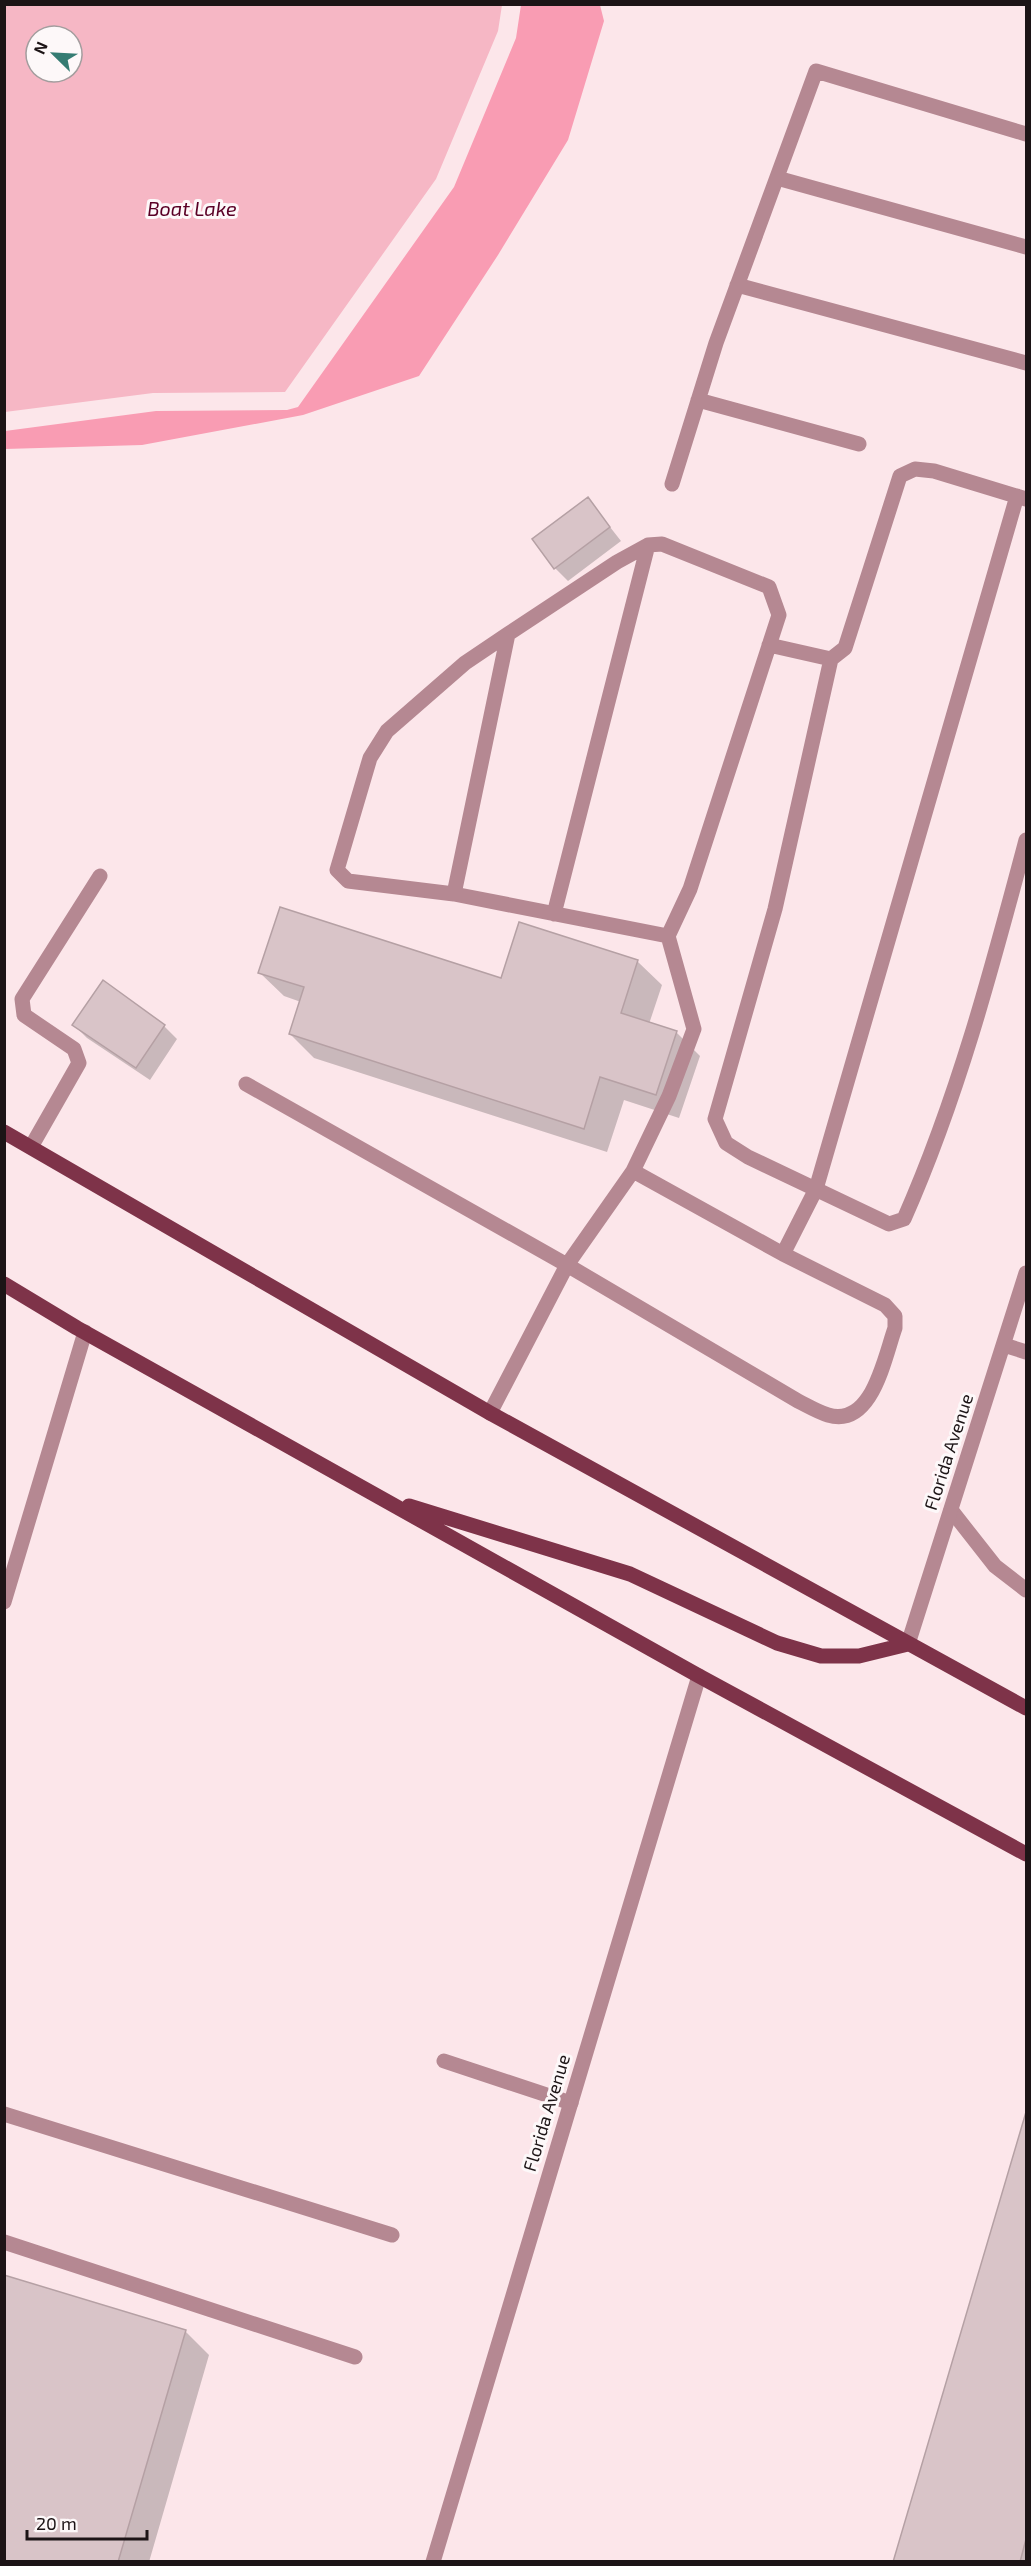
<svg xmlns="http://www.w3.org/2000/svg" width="1031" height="2566" viewBox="0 0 1031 2566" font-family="'Exo 2',sans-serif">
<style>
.green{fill:#f99cb3}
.water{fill:#f6b7c5;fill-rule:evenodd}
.shadow{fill:#0003}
.building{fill:#d9c4c8;stroke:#b5a0a4;stroke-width:1.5}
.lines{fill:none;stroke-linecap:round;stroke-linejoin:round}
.lane{stroke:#b58892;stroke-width:15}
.street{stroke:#b58892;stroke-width:15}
.primary{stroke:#7e3349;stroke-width:15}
.labels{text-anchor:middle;stroke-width:6;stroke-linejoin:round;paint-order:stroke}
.street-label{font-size:18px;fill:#1c1416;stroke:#fdf8f9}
.water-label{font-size:20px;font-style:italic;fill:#5a0026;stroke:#fdf8f9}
</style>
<rect width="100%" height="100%" fill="#fce6ea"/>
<path class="green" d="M521,5H600L604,21L568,140L498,255L419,376L303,415L142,445L5,449V431L156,411L287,410L298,407L454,187L516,38Z"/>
<path class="water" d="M4,5L5,4L502,5L498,31L436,179L285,392L153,393L5,412ZM36,36H72V72H36Z"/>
<path class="shadow" d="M588,499L621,541L568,581L555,568Z
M520,924L638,962L662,985L649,1024L676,1032L700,1056L679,1118L624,1100L607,1152L314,1058L290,1034L301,1002L284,996L260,973L502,980Z
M104,982L164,1026L177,1039L150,1080L87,1038L74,1025Z
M1026,2117V2562H894Z
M185,2331L209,2355L149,2562H4Z"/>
<path class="building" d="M588,497L610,527L554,569L532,539Z
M280,907L501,978L519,922L638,960L621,1013L677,1031L656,1095L600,1077L584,1129L289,1034L304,987L258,973Z
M103,980L165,1025L136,1068L72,1025Z
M1026,2112V2539L1020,2562H893Z
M4,2275L186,2330L118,2562H4Z"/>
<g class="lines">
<path class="lane" d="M777,178L1026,247
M737,285L1026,363
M698,400L859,444
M672,484L716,343L816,71L1026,134
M1026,499L934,471L915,469L900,476L845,648L831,659L775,909L715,1119L726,1143L748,1157L889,1224L904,1219C958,1097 992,968 1026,840
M769,645L831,659
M454,894L508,634
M554,914L648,545
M246,1084L567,1265L490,1413
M31,1147L79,1063L74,1049L24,1015L22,999L100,876
M633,1171L783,1254L885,1305L895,1316V1328C884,1359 872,1428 828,1415C818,1412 808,1406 798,1401L567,1265L633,1171L669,1096L694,1029L668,936L454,894L348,881L337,870L370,758L387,731L465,663L508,634L617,562L648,545L662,544L769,587L779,615L690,889L668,936
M783,1254L816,1189L1017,496
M1004,1345L1026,1352
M951,1510L995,1566L1026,1590
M4,1602L85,1332
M444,2061L571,2103
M4,2114L392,2235
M4,2242L355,2357"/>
<path class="street" d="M908,1644L1026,1273
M433,2562L699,1676"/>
<path class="primary" d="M4,1132L490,1413L1026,1708
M4,1284L77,1328L699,1676L1026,1854
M409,1506L630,1574L777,1643L821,1656H859L908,1644"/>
</g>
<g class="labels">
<g class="street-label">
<text transform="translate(949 1452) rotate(-72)" y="6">Florida Avenue</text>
<text transform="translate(547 2113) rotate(-73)" y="6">Florida Avenue</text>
</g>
<g class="water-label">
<text x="192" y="216">Boat Lake</text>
</g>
</g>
<rect width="1031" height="2566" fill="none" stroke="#1c1416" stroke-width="12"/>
<g transform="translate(54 54) rotate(294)"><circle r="28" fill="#fdf8f9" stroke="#a39d9e" stroke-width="1.5"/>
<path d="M0-4.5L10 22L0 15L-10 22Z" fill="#357c73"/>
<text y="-9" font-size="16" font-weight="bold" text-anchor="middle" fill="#1c1416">N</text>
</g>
<path d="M27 2530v9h120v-9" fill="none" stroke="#1c1416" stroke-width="3"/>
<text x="36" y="2530" font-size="18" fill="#1c1416" stroke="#fdf8f9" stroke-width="4.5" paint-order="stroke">20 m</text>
</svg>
